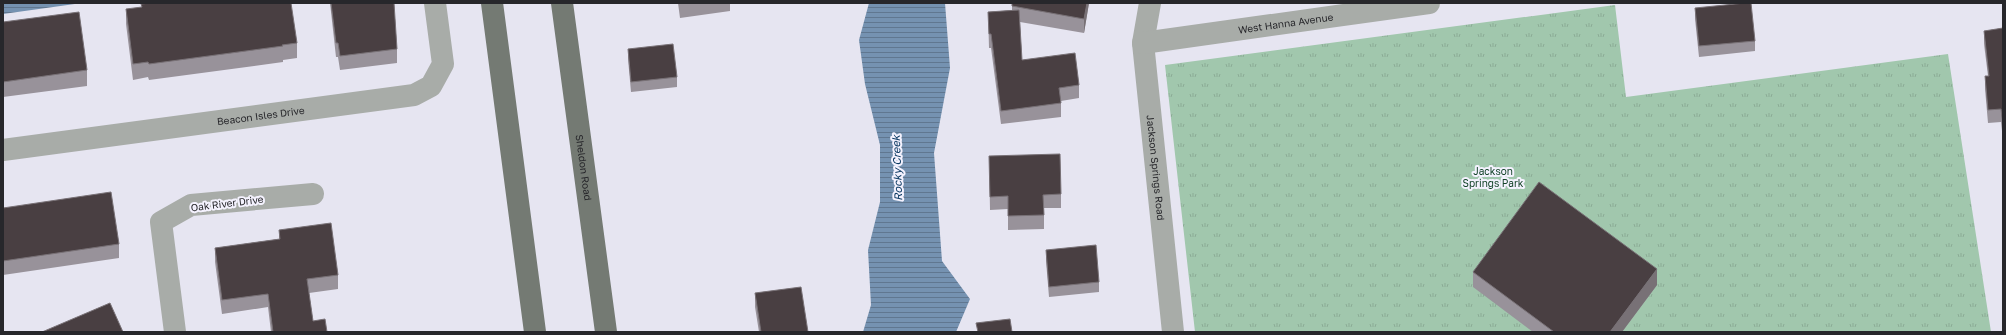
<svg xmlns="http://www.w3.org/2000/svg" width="2006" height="335" viewBox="0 0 2006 335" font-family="'Golos Text',sans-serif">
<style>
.park{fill:url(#park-tufts)}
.water{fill:url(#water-rules)}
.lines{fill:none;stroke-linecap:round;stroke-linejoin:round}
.minor{stroke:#a8aca8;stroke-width:22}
.major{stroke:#747a73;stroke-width:22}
.wall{fill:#98929a}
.shaded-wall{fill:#787176}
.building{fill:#493f42;stroke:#787176}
.labels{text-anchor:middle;stroke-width:4;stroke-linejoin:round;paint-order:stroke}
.street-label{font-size:10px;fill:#27272b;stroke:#f4f2fe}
.park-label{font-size:10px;fill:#134328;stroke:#f4f2fe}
.water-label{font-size:11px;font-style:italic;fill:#0b3962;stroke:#f4f2fe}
</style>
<defs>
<pattern id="park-tufts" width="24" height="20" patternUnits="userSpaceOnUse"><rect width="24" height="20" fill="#a1c7ad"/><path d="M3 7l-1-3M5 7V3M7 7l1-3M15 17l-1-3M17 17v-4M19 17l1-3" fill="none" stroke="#8bab95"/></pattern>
<pattern id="water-rules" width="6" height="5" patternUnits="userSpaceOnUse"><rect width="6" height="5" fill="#7592b1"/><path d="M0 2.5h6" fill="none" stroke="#607790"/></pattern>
</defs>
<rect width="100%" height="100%" fill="#e6e5f1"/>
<path class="park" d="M1615,5L1626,97L1948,54L1991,332H1195L1165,65Z"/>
<path class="water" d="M3,3H82L3,14Z
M869,3H945L950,68L934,153L942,261L970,299L956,332H863L871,305L868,250L880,202V145L865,84L859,40Z"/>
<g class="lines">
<g class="minor">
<path id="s1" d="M1150,3L1143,43L1173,332"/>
<path id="s2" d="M1143,43L1429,3"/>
<path id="s3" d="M3,150L414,95L431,86L443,64L435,3"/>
<path d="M175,332L161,222L191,205L313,194"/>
</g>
<g class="major">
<path d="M492,3L535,332"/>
<path id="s4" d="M562,3L606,332"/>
</g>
</g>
<path class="wall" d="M330,3H394L397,49V63L340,70L338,57H336Z
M678,3H730V11L680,18Z
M1089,3L1084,33L1020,22L1022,60L1079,85V98L1061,101V117L1001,124L991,48H989L988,12L1012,10V6Z
M1695,8L1755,41V51L1699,57L1695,19Z
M126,9L297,43V58L283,60V62L149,80L148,77L133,80L126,24Z
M3,22L87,70V86L3,97Z
M2003,28V140L2001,122L1988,123L1985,89V76H1988L1984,44V31Z
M628,49L677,77V87L631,92L628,59Z
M989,156L1061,194V208H1044V229L1008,230V209L990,210Z
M3,208L119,244V258L3,275Z
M279,230L338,275V289L309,293L313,321L327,332H271L268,307L222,314L215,262V248L279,239Z
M1046,250L1099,282V292L1049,297L1046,261Z
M1473,272L1657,285L1622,332H1533L1473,287Z
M755,293L808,332H759L755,307Z"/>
<path class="shaded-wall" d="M1087,3H1089L1084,33V19Z
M1657,269V285L1622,332H1610Z"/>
<path class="building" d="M150,3H291L297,43L282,45L283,46L149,64L148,62L133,64L126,9L142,7L141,4Z
M331,3H394L397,49L340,56L338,43H336Z
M1012,3H1087L1084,19L1012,6Z
M1745,3H1751L1755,41L1699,46L1695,8Z
M1019,10L1022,60L1075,53L1079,85L1059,88L1061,103L1001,111L991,34H989L988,12Z
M79,12L87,70L3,82V22Z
M2003,28V127L2001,109L1988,110L1985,76H1989L1984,31Z
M673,44L677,77L631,82L628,49Z
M1060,154L1061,194L1043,195L1044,215L1008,216V196L990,197L989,156Z
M1539,182L1657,269L1610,332H1554L1473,272Z
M111,192L119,244L3,261V208Z
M331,223L338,275L307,279L313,321L325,319L327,332H273L268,294L222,300L215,248L280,239L279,230Z
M1096,245L1099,282L1049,287L1046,250Z
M801,287L808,332H761L755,293Z
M110,303L123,332H42Z
M1010,319L1012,332H978L976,323Z"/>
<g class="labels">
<g class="street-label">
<text dy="4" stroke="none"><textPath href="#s2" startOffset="144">West Hanna Avenue</textPath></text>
<text dy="4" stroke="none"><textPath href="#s3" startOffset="260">Beacon Isles Drive</textPath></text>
<text dy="4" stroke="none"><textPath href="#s1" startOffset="166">Jackson Springs Road</textPath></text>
<text dy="4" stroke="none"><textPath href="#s4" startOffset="166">Sheldon Road</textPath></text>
<text transform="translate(227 203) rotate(-7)" y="4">Oak River Drive</text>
</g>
<g class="park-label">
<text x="1493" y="175">Jackson<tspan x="1493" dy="12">Springs Park</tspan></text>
</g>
<g class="water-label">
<text transform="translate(897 168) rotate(-92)" y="4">Rocky Creek</text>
</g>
</g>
<rect width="2006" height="335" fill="none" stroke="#27272b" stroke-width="8"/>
</svg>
